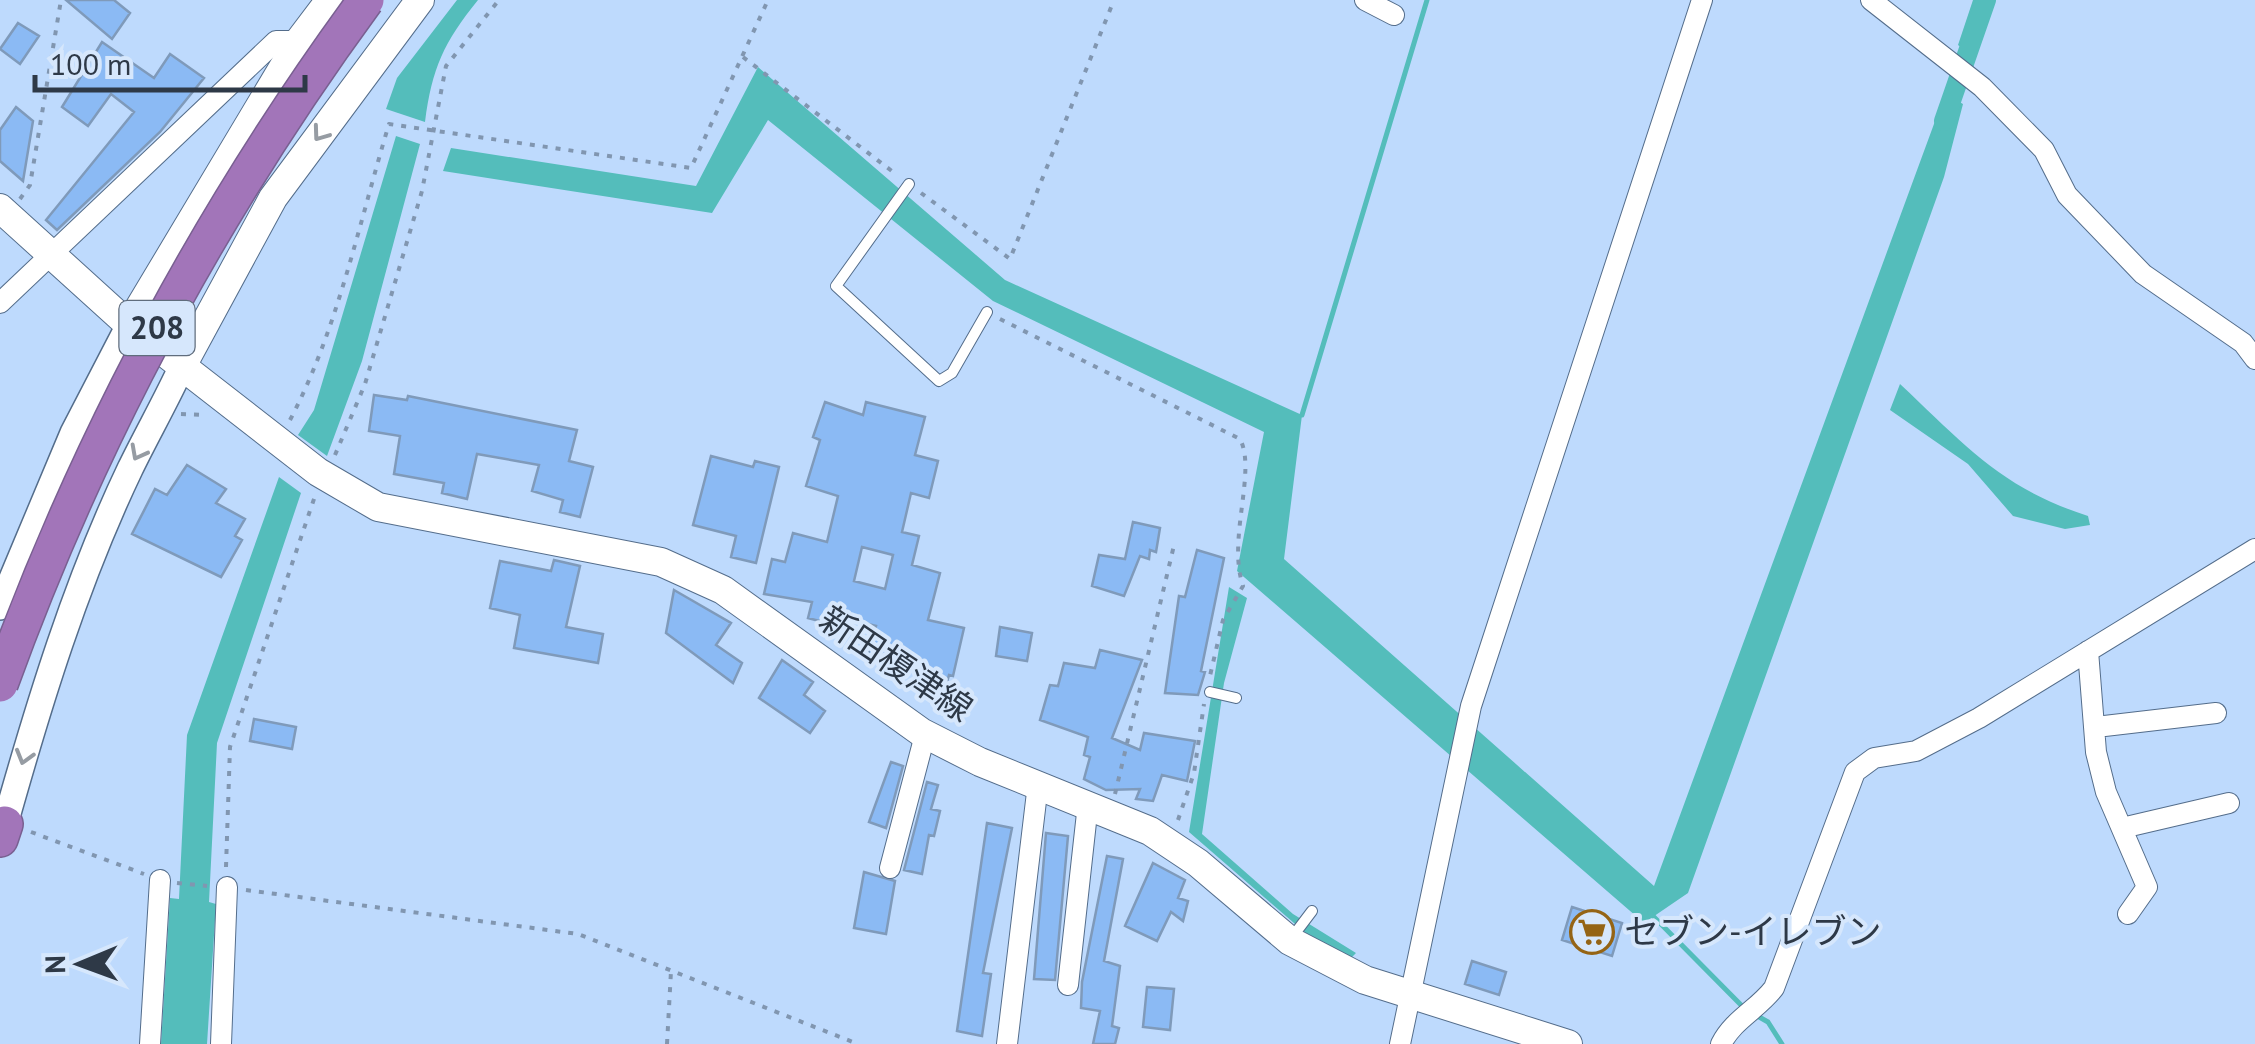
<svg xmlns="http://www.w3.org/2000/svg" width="2255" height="1044" viewBox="0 0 2255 1044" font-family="'PT Sans','Noto Sans JP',sans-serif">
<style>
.water{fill:#54bdbb}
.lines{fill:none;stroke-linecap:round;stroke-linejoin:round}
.stream{stroke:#54bdbb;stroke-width:5}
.canal{stroke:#54bdbb;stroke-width:20}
.building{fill:#8bbaf4;stroke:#7f9aba;stroke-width:2.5;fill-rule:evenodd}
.service-casing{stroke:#546d8b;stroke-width:12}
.minor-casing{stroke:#546d8b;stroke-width:22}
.tertiary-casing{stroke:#546d8b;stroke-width:28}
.secondary-casing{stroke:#546d8b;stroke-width:30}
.motorway-casing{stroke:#796091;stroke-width:38}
.path{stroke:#8196b0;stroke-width:4;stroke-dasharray:5 8;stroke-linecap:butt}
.service{stroke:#fff;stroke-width:10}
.minor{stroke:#fff;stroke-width:20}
.tertiary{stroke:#fff;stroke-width:25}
.secondary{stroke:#fff;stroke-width:28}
.motorway{stroke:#a275b9;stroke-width:35}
.motorway-bridge-casing{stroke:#796091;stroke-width:38;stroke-linecap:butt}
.motorway-bridge{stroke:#a275b9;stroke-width:35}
.oneway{stroke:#969ca3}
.labels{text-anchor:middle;stroke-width:8;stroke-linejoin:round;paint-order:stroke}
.shield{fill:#d6e7fc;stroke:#606d7d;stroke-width:2.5}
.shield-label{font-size:32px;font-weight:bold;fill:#2e3947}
.street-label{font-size:35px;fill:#2e3947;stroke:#d6e7fc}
.poi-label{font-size:35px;fill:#2e3947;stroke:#d6e7fc;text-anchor:start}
</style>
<rect width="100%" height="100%" fill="#bedafd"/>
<path class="water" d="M457,0H478C444,42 432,68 425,122L386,109L397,78Z
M1973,0H1995L1972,56L1958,45Z
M758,67L1005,280L1302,415L1284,559L1654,886L1945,94L1963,104L1944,177L1688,893L1644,923L1237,571L1264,432L993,301L768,120L712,213L443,171L451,148L696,186Z
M396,136L420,144L362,361L327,456L298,435L314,410Z
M1900,384C1965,445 2001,488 2088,516L2090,525L2065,529L2013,516L1968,464L1890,410Z
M279,477L301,493L217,743L209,902L216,904L207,1044H161L170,898L179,899L187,735Z
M1229,587L1247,598L1224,683L1202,834L1293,914L1356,953L1350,959L1317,943L1189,832Z"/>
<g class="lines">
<path class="stream" d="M1302,415L1427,0
M1650,913L1744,1008
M1754,1014L1768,1022L1782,1044"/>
<path class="canal" d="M1944,121L1986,0"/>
</g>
<path class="building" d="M66,0H114L130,13L112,39Z
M18,23L39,36L20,64L0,49Z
M102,42L154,78L170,54L204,78L160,132L57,230L46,220L134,112L111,94L88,126L62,107Z
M16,107L33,121L23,181L0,161V130Z
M374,395L407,400L408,396L577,430L569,461L593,467L580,517L560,512L563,500L532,491L539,465L477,454L467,499L442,493L444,483L394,474L400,436L369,431Z
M825,402L863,415L866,402L925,417L915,455L938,461L929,498L911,493L902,532L919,536L912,565L940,573L928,620L964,628L953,676L949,675L942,700L919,694L924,674L867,658L876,626L844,618L842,627L808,618L812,602L764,594L772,559L785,562L793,533L827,542L838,496L806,486L820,440L813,437ZM862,547L893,555L885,589L854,581Z
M711,456L753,467L755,461L779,467L756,563L731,557L736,536L693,525Z
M187,465L226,489L216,503L245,519L235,536L242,540L221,577L132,534L155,489L167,495Z
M1133,522L1160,528L1156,552L1150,550L1149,559L1140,556L1124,596L1092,586L1099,555L1125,559Z
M1197,550L1224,558L1201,671L1205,672L1198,695L1165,693L1179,596L1185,597Z
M554,560L580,566L566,627L603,634L598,663L514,648L520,615L490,608L500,561L551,571Z
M674,590L731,623L716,645L742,663L733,683L666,633Z
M1000,627L1032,633L1027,661L996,656Z
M1100,650L1142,660L1112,738L1140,750L1144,733L1195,741L1187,781L1162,775L1153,801L1136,799L1140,789L1106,790L1084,779L1090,757L1084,755L1088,737L1040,720L1050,685L1058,686L1064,663L1095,668Z
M782,660L813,682L804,695L825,711L810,733L759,698Z
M254,719L296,727L292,749L250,741Z
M891,762L903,766L886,828L869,822Z
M927,782L938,785L931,809L940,811L934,836L929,835L922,874L904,870Z
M987,823L1012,828L983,973L991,974L982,1036L957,1031Z
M1046,833L1068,836L1055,980L1034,979Z
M1107,856L1123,859L1104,961L1120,966L1112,1026L1119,1028L1115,1044H1093L1100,1011L1081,1008L1082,982Z
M1153,863L1185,880L1178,898L1188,901L1183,921L1171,912L1157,941L1125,926Z
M864,872L895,881L886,934L854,928Z
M1572,907L1622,923L1612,956L1562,940Z
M1472,961L1506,972L1499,995L1465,984Z
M1147,987L1174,989L1170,1030L1143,1027Z"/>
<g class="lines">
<g class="service-casing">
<path id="service" d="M909,184L836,286L939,381L952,373L987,312
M1210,692L1236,698
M1290,940L1312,911"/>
</g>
<g class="minor-casing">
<path id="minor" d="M1365,0L1394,15
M1871,0L1982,87L2044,150L2067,195L2143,274L2243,343L2255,359
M0,303L276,41H299
M2088,651L2096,752L2106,792L2147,887L2128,914
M2096,727L2216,713
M2122,828L2229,803
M890,868L925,735
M1068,985L1088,804
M150,1044L160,880
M221,1044L227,887
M1007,1044L1038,784
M1400,1044L1471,706L1702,0
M1721,1044C1734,1019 1757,1010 1774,988L1855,772L1874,758L1916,751L1979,718L2255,549"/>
</g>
<g class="tertiary-casing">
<path id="tertiary" d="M0,607L73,433L129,325
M5,824C39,703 76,582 130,469C147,434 166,401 182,366"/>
</g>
<g class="secondary-casing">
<path id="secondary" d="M0,208L129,325L318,472L378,507L661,562L723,590L921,732L980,762L1150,831L1198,863L1290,941L1365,980L1568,1044
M129,325L299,41L330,0
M182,366L273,198L420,0"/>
</g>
<g class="motorway-casing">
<path id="motorway" d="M0,839L5,824"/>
</g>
<path class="path" d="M743,57L897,175
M921,193L1010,259L1114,0
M20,199L30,185L61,0
M1000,319L1240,439C1257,471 1227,539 1243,586L1223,620L1209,680
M181,414L206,415
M290,420C338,329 359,223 389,124L691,168L768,0
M335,455L365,384L422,191L446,66L499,0
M1115,794L1175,541
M1178,820L1194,773L1204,704
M31,832L144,874
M226,867L230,747L315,496
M177,883L207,886
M246,890L578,934L858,1044
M667,1044L671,971"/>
<use href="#service" class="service"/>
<use href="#minor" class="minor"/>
<use href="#tertiary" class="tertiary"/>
<use href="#secondary" class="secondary"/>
<use href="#motorway" class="motorway"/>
<g class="motorway-bridge-casing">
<path id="motorway-bridge" d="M0,684C89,438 211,211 366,0"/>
</g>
<use href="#motorway-bridge" class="motorway-bridge"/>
</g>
<defs><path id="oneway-chevron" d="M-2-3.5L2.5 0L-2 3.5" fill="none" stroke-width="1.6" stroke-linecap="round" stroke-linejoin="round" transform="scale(2.5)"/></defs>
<g class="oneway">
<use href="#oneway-chevron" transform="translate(320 134) rotate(126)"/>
<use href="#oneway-chevron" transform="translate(138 453) rotate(118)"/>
<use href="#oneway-chevron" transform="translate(24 757) rotate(106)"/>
</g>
<defs>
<g id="supermarket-ring" transform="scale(2.25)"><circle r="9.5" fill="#d6e7fc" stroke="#956414" stroke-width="1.5"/><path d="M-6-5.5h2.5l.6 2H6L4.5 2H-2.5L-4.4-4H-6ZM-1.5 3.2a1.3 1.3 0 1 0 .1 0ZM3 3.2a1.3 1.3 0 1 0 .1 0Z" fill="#956414"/></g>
</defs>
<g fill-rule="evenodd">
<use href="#supermarket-ring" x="1592" y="932"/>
</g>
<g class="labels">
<rect class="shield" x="119.5" y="301" width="75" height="54" rx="8"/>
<g class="shield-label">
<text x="157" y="339">208</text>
</g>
<g class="street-label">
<text transform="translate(896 664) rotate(34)" y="12">新田榎津線</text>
</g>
<g class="poi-label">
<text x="1624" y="944">セブン-イレブン</text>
</g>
</g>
<g transform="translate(80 964) rotate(269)" stroke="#d6e7fc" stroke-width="8" paint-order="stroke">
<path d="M0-8L18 38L0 25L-18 38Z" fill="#2e3947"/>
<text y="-15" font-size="28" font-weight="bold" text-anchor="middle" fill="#2e3947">N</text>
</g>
<path d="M35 75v15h270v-15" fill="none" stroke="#2e3947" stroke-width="5"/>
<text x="50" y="75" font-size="30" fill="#2e3947" stroke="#d6e7fc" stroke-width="8" paint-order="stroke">100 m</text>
</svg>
